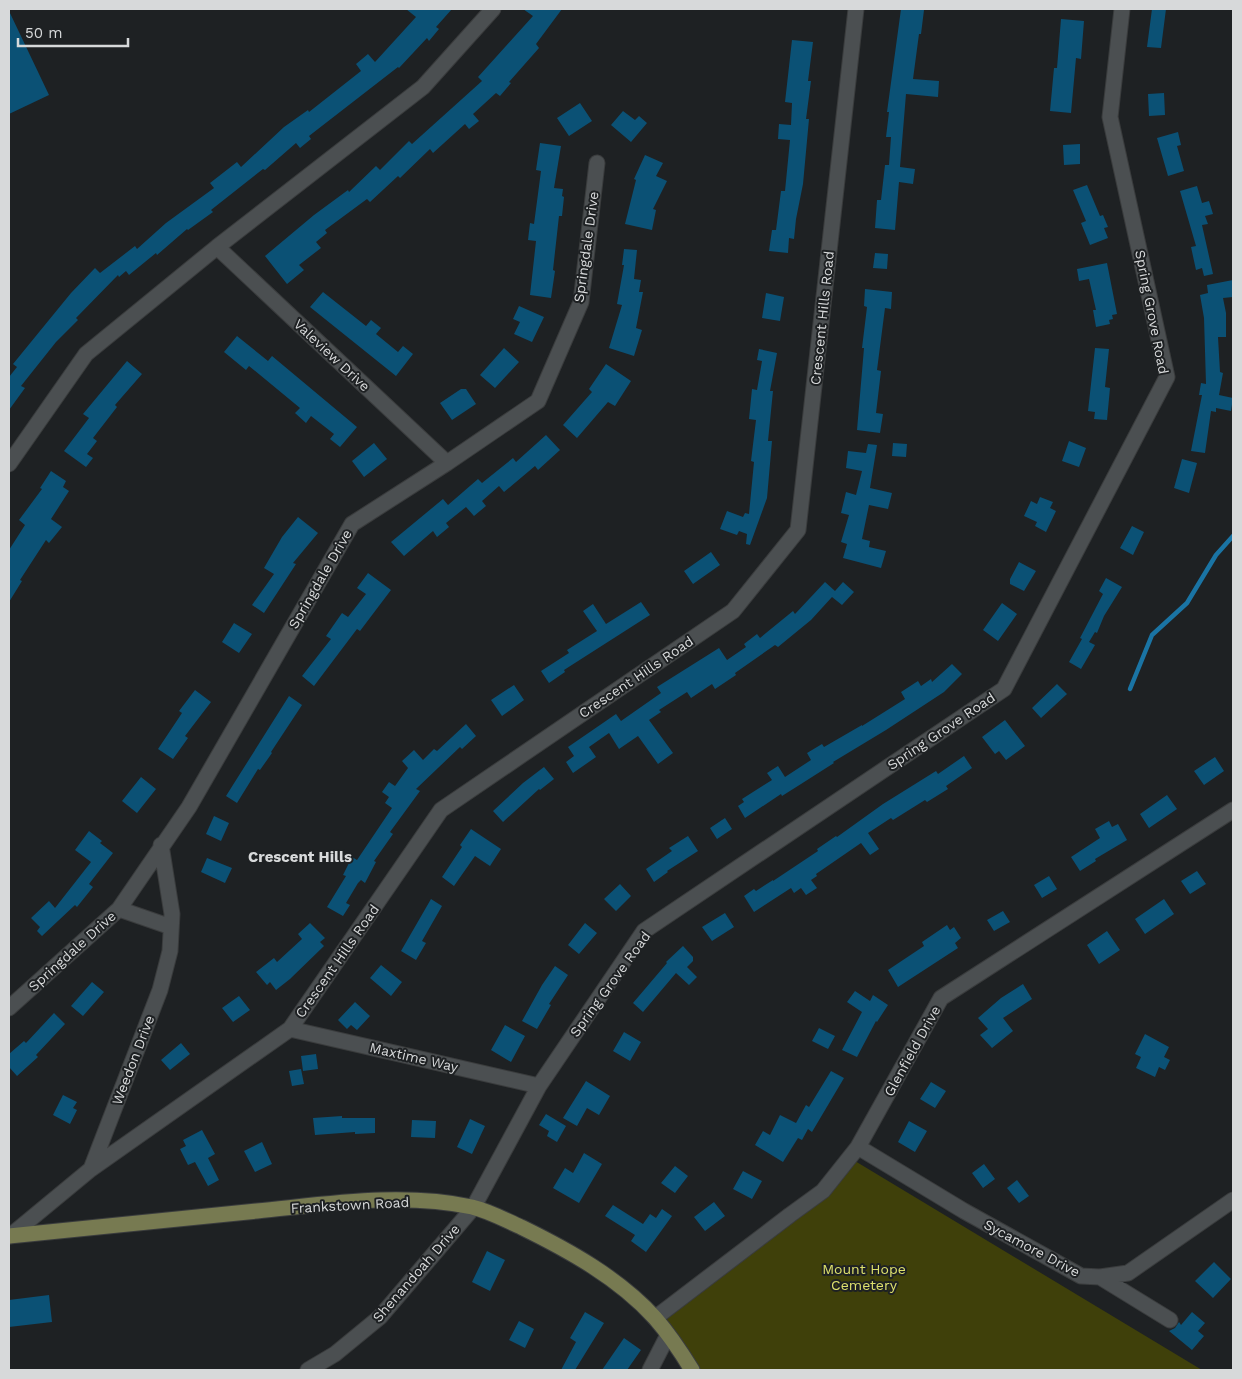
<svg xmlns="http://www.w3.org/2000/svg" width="1242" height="1379" viewBox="0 0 1242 1379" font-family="'Work Sans',sans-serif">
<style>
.green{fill:#3f400a}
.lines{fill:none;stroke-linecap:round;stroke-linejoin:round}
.stream{stroke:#1a74a4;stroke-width:4.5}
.building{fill:#0b5175}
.minor-casing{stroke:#3a3c3d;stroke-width:17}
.primary-casing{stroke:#3a3c3d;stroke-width:17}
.minor{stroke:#4b4f51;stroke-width:15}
.primary{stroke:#777a51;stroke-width:15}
.labels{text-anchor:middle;stroke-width:4;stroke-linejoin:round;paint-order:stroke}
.street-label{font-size:14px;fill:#d7d9da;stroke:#1e2123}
.park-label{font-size:14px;fill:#dee16d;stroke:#1e2123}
.neighbourhood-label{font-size:15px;font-weight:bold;fill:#d7d9da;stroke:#1e2123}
</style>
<rect width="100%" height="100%" fill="#1e2123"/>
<path class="green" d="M850,1158L1202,1370H692L655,1318L790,1215Z"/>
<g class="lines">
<path class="stream" d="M1130,689L1152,635L1187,603L1216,555L1233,536"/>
</g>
<path class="building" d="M406,9H452L436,27L439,29L429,41L427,38L399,68L398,67L309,136L311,139L300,148L296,143L265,170L263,169L211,210L213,212L188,230L187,229L157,255L156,253L129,275L126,271L119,277L118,275L76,318L78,320L56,342L21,386L25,388L9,410V377L17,367L13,364L71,293L95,268L100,273L135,246L137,249L166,223L214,188L210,183L237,162L241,167L284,127L308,110L309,112L361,71L356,64L368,54L375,62L416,17Z
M523,9H562L536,44L539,48L509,82L511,83L500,96L496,93L473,114L479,121L469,129L465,124L433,153L430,149L400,178L398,176L370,202L367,199L325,230L327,233L316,242L321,248L299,265L304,270L287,284L265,256L314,215L348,190L349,192L376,166L380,170L409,141L412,144L482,81L478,77L533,16Z
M901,9L924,10L921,34H919L913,79L939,81L938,97L906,94L900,167L915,169L913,184L899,182L895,230L875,228L877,200H881L885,165H889L891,137H886L889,112H887Z
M1152,9H1166L1161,48L1147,47Z
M9,11L49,95L9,114Z
M1061,19L1084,21L1081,59L1076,58L1071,113L1050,111L1054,68H1057Z
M792,40L813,42L808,81H811L806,119H809L803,184L796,219L794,239L789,238L788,253L769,251L772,230H776L781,191H785L790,140L778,139L779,124L791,125L792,103L785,102Z
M1164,93L1165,115L1149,116L1148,94Z
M580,103L592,121L569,136L557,118Z
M623,111L635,120L639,116L647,123L631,142L611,125Z
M1178,132L1181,145L1177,146L1184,171L1168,176L1157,138Z
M540,143L561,146L554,188L563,189L562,196L564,197L562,216H559L553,270L555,271L551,298L530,295L536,241L528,240L530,223L534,224L541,171L536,170Z
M1080,144V164L1064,165L1063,145Z
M645,155L663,163L656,176L667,181L653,209L656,210L652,230L625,224L636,180L634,179Z
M1087,185L1100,216L1103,215L1108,227L1104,228L1108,238L1090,245L1081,223L1086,221L1073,190Z
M1197,186L1202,203L1209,201L1213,214L1205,216L1208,224L1202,225L1213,274L1204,276L1202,268L1196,270L1191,247L1196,246L1180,191Z
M624,249L637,250L634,279L641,280L639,292H643L636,328L642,330L634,356L609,348L622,305L617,304L624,265H622Z
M875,253L888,254L887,269L873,268Z
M1107,263L1117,314L1112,315L1113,319L1109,320L1110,324L1096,327L1093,310H1096L1089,279L1079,281L1077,269Z
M1233,280V297L1223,298L1226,313V337H1218L1220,372L1223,373L1219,395L1233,398L1231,411L1216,408V412L1211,411L1205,453L1191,451L1202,395H1199L1201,383L1206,384L1204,318L1200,295L1208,293L1207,285Z
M865,289L892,292L891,309L885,308L877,370L881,371L876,413L883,414L880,433L857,430L864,348H862L867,307L864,306Z
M323,292L366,326L371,320L381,328L376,334L398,352L403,346L413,354L396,376L310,307Z
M766,293L784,297L780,321L762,318Z
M519,306L544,317L532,342L514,334L520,322L513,319Z
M237,336L268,361L272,356L357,427L340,447L330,439L334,434L311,416L306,423L295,413L300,408L249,366L246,370L224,352Z
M504,348L519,362L495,388L480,375Z
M1095,348L1109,349L1105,387L1110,388L1107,420L1094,419L1095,412L1088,411Z
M759,349L777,353L770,391H773L768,441H772L767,498L750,545L746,544L747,534L739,531L737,535L720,529L727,511L743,517L745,513L749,514L754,462L751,461L756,420L749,419L752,389L757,390L762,361L757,360Z
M127,361L142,374L115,405L117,407L93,438L97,441L87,454L93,458L86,467L64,451L89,418L83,414Z
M606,364L631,381L615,406L608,402L577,438L563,425L592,392L589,389Z
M461,389H466L476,404L452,420L440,403Z
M546,435L560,450L538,470L535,466L504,492L499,486L482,501L486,506L474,516L466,507L446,523L449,527L437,537L433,531L404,556L391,542L443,499L448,505L478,479L482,483L513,458L516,462Z
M1069,441L1086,448L1079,467L1062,461Z
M374,443L387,459L364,477L352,461Z
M893,443L907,444L906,457L892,456Z
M868,444L877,445L870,488L892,493L888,509L869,505L862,539L870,541L869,547L886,551L881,568L843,558L847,544L841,542L849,515L841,513L846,492L856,495L862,471L846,468L848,451L866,453Z
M1182,459L1197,463L1189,493L1174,488Z
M51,471L66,481L63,487L69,491L51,519L62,527L49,543L46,540L20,580L22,581L9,602V550L25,525L19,520L42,489L40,488Z
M1040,497L1053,502L1050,508L1056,511L1046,532L1035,526L1037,522L1024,516L1031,501L1037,504Z
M298,517L318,533L293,563L296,564L264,613L252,605L274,574L264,568L282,537Z
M1132,526L1144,532L1133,555L1120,548Z
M711,552L720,565L693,584L684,571Z
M1019,562L1036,571L1024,591L1010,584V579Z
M368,573L391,590L360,631L357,629L314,686L302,676L331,639L326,636L342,613L348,617L366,594L357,588Z
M1106,578L1122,587L1104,616L1097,633L1095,632L1089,642L1095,645L1081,669L1069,662L1082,639L1080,638L1103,594L1099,591Z
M825,582L835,591L843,582L854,592L842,605L832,597L811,620L778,647L775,645L735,673L736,675L715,689L712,684L691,698L687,692L659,710L661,712L649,720L673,753L658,764L638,736L619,749L609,733L589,747L596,757L573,773L566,762L574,756L568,747L616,714L621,721L661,693L657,687L719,648L727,660L746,647L744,644L757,634L760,638L793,611L795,614Z
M641,602L650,615L564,670L565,672L549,683L541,671L569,653L567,650L597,631L583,611L593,604L606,624Z
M1002,603L1017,614L998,641L983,630Z
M234,623L252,634L239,653L222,642Z
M952,664L962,674L944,692L886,730L833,762L834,763L801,784L782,796L781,794L745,818L738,806L744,802L742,799L772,780L767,773L778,766L785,777L811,760L807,753L822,744L824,747L862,725V726L905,699L901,692L918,681L921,686L931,679L932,682Z
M1057,684L1067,694L1041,718L1032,708Z
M514,685L524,700L502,716L491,700Z
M195,690L211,702L185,736L188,738L173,759L158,749L182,713L179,711Z
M289,696L302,705L271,752L272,753L260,770L258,769L237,803L226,796Z
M1005,720L1025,746L1006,760L999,751L995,754L982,737Z
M466,724L476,736L462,749L460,747L416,789L420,791L390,832L393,834L374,861L376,862L365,883L361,880L358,883L346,903L350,905L343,916L327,907L346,876L343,875L352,857L357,860L392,808L385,803L389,797L382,792L389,782L395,786L408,768L402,761L414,750L423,760L434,749L437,751Z
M964,756L972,768L946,786L948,789L927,802L925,800L893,820L891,818L868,833L879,849L870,855L861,843L816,874L817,876L811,880L817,888L806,895L801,888L794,893L791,888L754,912L744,896L754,889L756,891L773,880V881L818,851L817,849L836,836L837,837L883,804L936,771L938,774Z
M1215,757L1224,771L1204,785L1194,771Z
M544,767L554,779L540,790L539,789L503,822L493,811L523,783Z
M141,777L156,789L137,813L122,801Z
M1167,795L1177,809L1149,828L1140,814Z
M214,816L229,823L221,841L206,834Z
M725,818L732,829L717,839L710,828Z
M1109,821L1112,827L1118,824L1127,840L1095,859L1096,861L1080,871L1071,857L1100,838L1095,829Z
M471,829L501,849L490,866L475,856L454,886L442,877L462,847L460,845Z
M89,831L102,841L100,843L113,853L89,884L93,887L77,907L75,905L42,936L37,931L40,927L31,918L49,901L55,908L91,862L75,850Z
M688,836L698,851L667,871L668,872L654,882L646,869L672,851L669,848Z
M207,858L232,868L225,883L201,872Z
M1197,871L1206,884L1190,894L1181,881Z
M1049,876L1057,889L1042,898L1034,885Z
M620,884L631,896L616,911L604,899Z
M431,899L442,906L422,941L426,943L416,960L401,951Z
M1164,899L1174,914L1145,934L1135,919Z
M1003,911L1010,922L994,931L987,920Z
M725,913L734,927L712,941L702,927Z
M310,923L325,938L320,942L324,946L290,979L276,990L270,982L267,985L256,972L274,958L277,962L302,939L298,934Z
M585,923L597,933L579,954L568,945Z
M947,925L950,930L954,927L961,938L955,943L958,948L898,987L888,970L924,946L922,942Z
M1107,931L1120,950L1099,964L1087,945Z
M683,946L693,957V961L687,967L697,977L689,985L676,973L643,1012L633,1003L667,963L666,962Z
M381,965L402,982L391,996L370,978Z
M555,966L568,975L549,1004L551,1005L537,1029L522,1021L542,985Z
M92,982L104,992L83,1016L71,1006Z
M1023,984L1032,999L1003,1018L1013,1031L992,1048L980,1035L988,1029L978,1018L1001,998Z
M855,991L870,1001L873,995L888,1005L877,1022L876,1021L857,1057L842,1050L862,1012L847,1002Z
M239,996L250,1010L233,1022L222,1008Z
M355,1002L370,1016L357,1030L351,1025L347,1029L338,1020Z
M54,1013L65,1024L36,1055L38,1057L17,1076L9,1067V1054L24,1041L26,1043Z
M505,1025L525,1036L511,1062L491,1050Z
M819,1028L835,1036L828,1049L812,1041Z
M624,1032L641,1042L630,1061L613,1051Z
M1145,1034L1169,1047L1164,1057L1170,1060L1165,1070L1159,1067L1155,1077L1136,1068L1141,1057L1135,1054Z
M181,1043L190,1054L170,1070L161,1060Z
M316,1054L318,1069L303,1071L301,1056Z
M301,1069L304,1084L292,1086L289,1071Z
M831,1071L844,1078L812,1132L808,1129L802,1140L798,1138L783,1162L755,1145L763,1131L770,1135L780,1115L796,1123L806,1105L809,1107Z
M586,1081L610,1096L599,1115L587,1108L577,1126L563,1118Z
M931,1082L946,1091L935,1108L920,1099Z
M63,1095L77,1102L73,1108L77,1110L70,1124L53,1115Z
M546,1114L566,1126L557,1142L547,1136L549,1131L539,1125Z
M342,1116V1118H375V1133L355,1134V1132L315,1135L313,1118Z
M470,1119L485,1126L472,1154L457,1147Z
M412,1120L436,1121L435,1138L411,1137Z
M909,1121L927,1131L915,1152L898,1142Z
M202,1130L215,1154L208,1158L219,1180L208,1186L195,1162L188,1165L180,1149L186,1146L183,1140Z
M262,1142L272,1164L255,1172L244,1151Z
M584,1153L602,1164L579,1203L553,1188L565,1168L573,1173Z
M984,1164L995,1179L983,1188L972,1173Z
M675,1166L688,1176L675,1193L661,1183Z
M743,1171L762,1181L752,1199L733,1189Z
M1017,1180L1029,1196L1019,1203L1007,1188Z
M714,1202L725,1216L705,1231L694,1217Z
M613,1205L643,1224L650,1214L656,1218L662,1209L672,1216L646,1252L631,1241L635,1235L605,1216Z
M487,1251L505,1260L490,1291L472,1282Z
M1214,1262L1231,1279L1213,1298L1195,1281Z
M49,1295L52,1322L9,1327V1300Z
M585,1312L604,1323L575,1370H561L576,1342L570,1338Z
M1192,1312L1205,1323L1198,1331L1204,1336L1192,1350L1169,1331L1175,1328L1179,1322L1181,1325Z
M519,1321L534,1329L525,1348L509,1340Z
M624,1338L641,1350L627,1370H602Z"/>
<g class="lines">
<g class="minor-casing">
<path id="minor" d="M217,247L447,463
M9,464L86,354L217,247L423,87L493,9
M119,909L171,927
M9,1008L119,909L189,807L352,524L447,463L538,401L581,302L597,163
M290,1029L539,1086
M858,1147L964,1211L1081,1276L1100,1277L1128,1273L1233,1200
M91,1169L290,1029L441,810L733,611L798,530L856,9
M10,1236L91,1169L160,990L170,951L172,914L161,845
M1100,1277L1170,1320
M655,1318L790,1215L823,1191L858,1147L941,998L1233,810
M308,1370L335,1354L380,1317L473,1208L539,1086L644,931L1004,689L1167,377L1110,117L1122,9
M650,1370L668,1335"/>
</g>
<g class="primary-casing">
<path id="primary" d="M9,1236C92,1228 174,1219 257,1211C328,1204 401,1192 472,1207C489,1211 505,1220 521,1227C568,1250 619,1278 655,1318C669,1334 681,1352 692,1370"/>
</g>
<use href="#minor" class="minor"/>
<use href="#primary" class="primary"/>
</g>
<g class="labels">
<g class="street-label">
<text transform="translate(586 247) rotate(-82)" y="5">Springdale Drive</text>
<text transform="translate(1152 312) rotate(79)" y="5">Spring Grove Road</text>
<text transform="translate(822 318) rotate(-84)" y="5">Crescent Hills Road</text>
<text transform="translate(332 355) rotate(43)" y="5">Valeview Drive</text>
<text transform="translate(320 579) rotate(-60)" y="5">Springdale Drive</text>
<text transform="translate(636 677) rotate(-34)" y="5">Crescent Hills Road</text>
<text transform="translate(941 731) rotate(-34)" y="5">Spring Grove Road</text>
<text transform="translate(72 951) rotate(-42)" y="5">Springdale Drive</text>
<text transform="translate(337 961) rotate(-55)" y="5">Crescent Hills Road</text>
<text transform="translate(610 984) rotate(-54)" y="5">Spring Grove Road</text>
<text transform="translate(912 1051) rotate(-61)" y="5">Glenfield Drive</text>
<text transform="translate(414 1057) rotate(13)" y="5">Maxtime Way</text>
<text transform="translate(133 1060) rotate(-69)" y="5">Weedon Drive</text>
<text transform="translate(350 1205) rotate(-3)" y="5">Frankstown Road</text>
<text transform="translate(1032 1248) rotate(28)" y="5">Sycamore Drive</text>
<text transform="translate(416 1273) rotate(-49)" y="5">Shenandoah Drive</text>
</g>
<g class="park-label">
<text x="864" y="1274">Mount Hope<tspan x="864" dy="16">Cemetery</tspan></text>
</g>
<g class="neighbourhood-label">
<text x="300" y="862">Crescent Hills</text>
</g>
</g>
<rect width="1242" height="1379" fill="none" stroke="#d7d9da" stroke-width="20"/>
<path d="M18 38v8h110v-8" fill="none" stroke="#d7d9da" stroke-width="2.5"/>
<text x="25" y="38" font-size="15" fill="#d7d9da" stroke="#1e2123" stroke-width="4" paint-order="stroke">50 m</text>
</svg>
